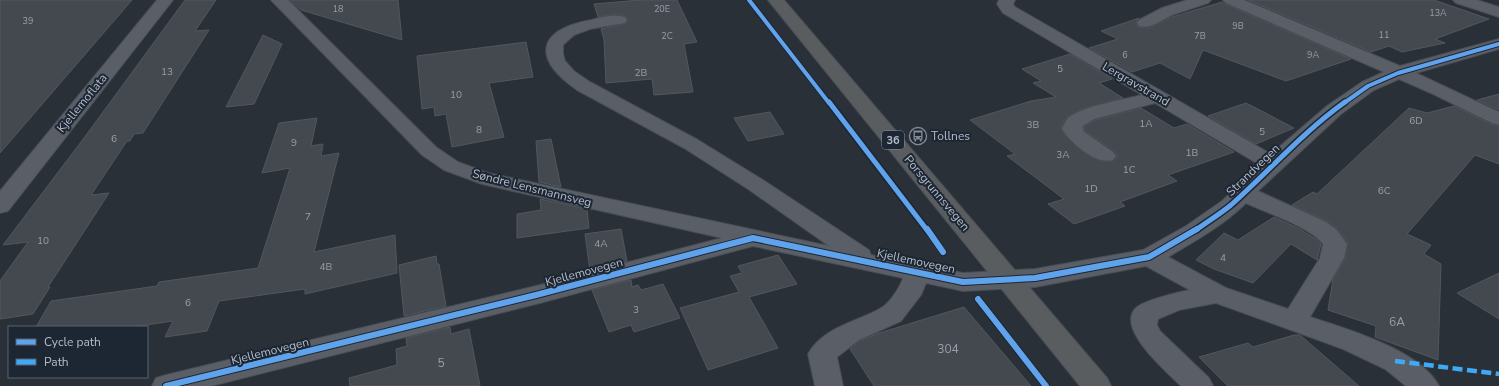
<svg xmlns="http://www.w3.org/2000/svg" width="1499" height="386" viewBox="0 0 1499 386" font-family="'Nunito Sans',sans-serif">
<style>
.building{fill:#444950;stroke:#52575f}
.lines{fill:none;stroke-linecap:round;stroke-linejoin:round}
.minor-casing{stroke:#484c53;stroke-width:2}
.highway-casing{stroke:#474c53;stroke-width:2}
.minor{fill:#5a5e66;fill-rule:evenodd}
.highway{fill:#5a5d60;fill-rule:evenodd}
.quiet{stroke:#3fa9f5;stroke-width:4.5;stroke-dasharray:10 4.5;stroke-linecap:butt}
.cycleway-far2-casing{stroke:#1d2633;stroke-width:6}
.cycleway-far1-casing{stroke:#1d2633;stroke-width:8}
.cycleway-casing{stroke:#1d2633;stroke-width:8}
.cycleway-far2{stroke:#60a3ed;stroke-width:4}
.cycleway-far1{stroke:#60a3ed;stroke-width:5}
.cycleway{stroke:#60a3ed;stroke-width:6}
.labels{text-anchor:middle;stroke-width:4;stroke-linejoin:round;paint-order:stroke}
.far-number-label{font-size:9px;fill:#989fab}
.number-label{font-size:10px;fill:#989fab}
.shield{fill:#1d2633;stroke:#878f9c;stroke-width:1}
.shield-label{font-size:11px;font-weight:bold;fill:#b4bcc9}
.street-label{font-size:12px;fill:#b4bcc9;stroke:#1d2633}
.poi-label{font-size:12px;fill:#b4bcc9;stroke:#1d2633;text-anchor:start}
.near-number-label{font-size:12px;fill:#989fab}
</style>
<rect width="100%" height="100%" fill="#2a3038"/>
<path class="building" d="M0,0H132L0,153Z
M185,0H216L195,31L209,30L143,133L134,134L130,141H127L91,195L109,193L48,287H50L33,314L0,319V281L28,242L3,245L84,138Z
M290,0H398L402,40L301,10Z
M640,0H677L697,42L684,44L693,92L654,95L652,79L606,83L604,40L601,29L625,24L628,19L625,16L617,14L598,17L594,4Z
M1248,0H1434L1489,19L1435,39L1445,43L1402,52L1389,46L1371,52Z
M1222,2L1225,4L1351,59L1286,81L1203,50L1190,79L1160,63L1132,72L1089,48L1118,39L1101,31L1139,18L1136,22L1138,27L1149,28L1172,17Z
M263,35L282,44L254,104L226,107Z
M526,42L533,77L489,83L504,137L452,147L446,114L435,116L434,107L422,109L417,56Z
M1070,54L1112,79L1099,83L1123,98L1082,109L1067,117L1064,121L1061,128L1065,135L1077,147L1091,157L1106,162L1113,161L1118,156L1114,151L1084,130V127L1095,120L1141,108L1174,128L1187,124L1234,152L1168,175L1177,181L1120,202L1125,206L1074,224L1048,204L1064,199L1007,156L1015,154L970,120L1031,101L1056,97L1033,83L1041,81L1022,69Z
M1499,94V110L1477,100Z
M1246,103L1254,107L1294,128L1256,144L1208,116Z
M1454,106L1491,124L1499,126V164L1475,155L1407,234L1431,245L1424,254L1441,264L1438,360L1375,337L1376,326L1328,310L1333,279L1345,259L1348,243L1337,228L1327,221L1292,205L1313,192L1317,194L1409,108L1427,113Z
M770,112L784,134L748,141L734,118Z
M317,118L311,146L323,144L321,156L339,153L314,252L395,235L397,273L305,294V289L219,301L207,331L165,337L173,321L133,327H36L51,301L157,286L159,282L258,268L290,168L262,173L279,123Z
M551,139L561,187L539,182L536,141Z
M540,199L587,209L589,228L517,238V214L541,210Z
M1274,217L1298,228L1316,239L1321,244L1317,260L1291,244L1253,283L1214,269L1196,260L1224,233L1238,240Z
M621,229L627,261L590,271L585,234Z
M778,255L797,284L749,297L778,348L708,370L680,308L739,292L730,276L742,273L738,266Z
M436,256L437,264H439L446,306L404,316L399,265Z
M1499,273V319L1457,293Z
M631,280L632,287L638,285L641,290L663,284L680,318L634,332L631,325L609,332L592,290Z
M964,307L1031,386H874L850,349L860,341L876,334Z
M450,327L451,334L469,329L480,386H350L349,378L397,365L396,349L407,346L406,338Z
M1294,335H1300L1359,386H1228L1199,357L1248,343L1253,347Z"/>
<g class="lines">
<g class="minor-casing">
<path id="minor" d="M157,0H173L8,211L0,213V191Z
M271,0H288L436,147L458,162L488,173L829,246L748,189L684,148L577,90C532,59 536,30 591,20C602,17 614,14 625,17L627,20L625,23L590,29L574,35L563,45V54L565,61L574,71L590,82L698,140L763,180L869,250L871,255L963,273L1035,269L1143,250L1186,226L1222,201L1260,165L1155,103L1094,119L1083,126V131L1113,152L1116,156L1113,160C1096,165 1071,143 1062,129C1064,125 1065,121 1068,118C1083,106 1122,100 1142,95L1003,13L997,4L999,0H1015L1013,4L1015,7L1271,154L1327,106L1362,82L1384,72L1226,3L1223,0H1244L1400,66L1499,39V49L1416,73L1499,112V125L1492,123L1433,94L1399,79L1374,90L1341,114L1258,191L1326,222L1336,229L1347,244L1344,258L1310,317C1347,329 1420,350 1439,386H1406L1385,369L1343,349L1216,303L1179,310L1158,319L1157,325L1160,331L1209,378L1213,386H1181C1168,373 1113,327 1137,307C1146,300 1178,292 1190,290L1146,266L1035,287L963,291L926,283L921,295L901,321L859,340L837,357L843,386H815L808,354C823,327 857,322 881,308C890,303 900,287 903,278L753,246L536,304L211,386H152L156,378L166,375L536,286L722,238L482,184L444,170L422,155ZM1246,203C1265,212 1312,228 1323,244L1320,258L1288,309L1226,288L1168,257C1195,241 1224,225 1246,203Z
M1187,0H1211L1208,3C1197,7 1186,10 1175,14C1163,18 1152,30 1139,26L1137,23L1139,20L1162,8Z
M1453,0H1477L1499,7V17L1456,3Z"/>
</g>
<g class="highway-casing">
<path id="highway" d="M768,0H784L1107,378L1111,386H1080Z"/>
</g>
<use href="#minor" class="minor"/>
<use href="#highway" class="highway"/>
<path class="quiet" d="M1395,361L1499,374"/>
<g class="cycleway-far2-casing">
<path id="cycleway-far2" d="M749,0L829,103
M1344,103L1368,86L1398,73L1499,44"/>
</g>
<g class="cycleway-far1-casing">
<path id="cycleway-far1" d="M829,102L927,230
M1196,230C1207,222 1220,214 1231,205C1269,171 1303,132 1345,102"/>
</g>
<g class="cycleway-casing">
<path id="cycleway" d="M927,229L943,252
M978,299L1046,386
M166,386L536,295L753,238L963,282L1035,278L1149,257L1197,229"/>
</g>
<use href="#cycleway-far2" class="cycleway-far2"/>
<use href="#cycleway-far1" class="cycleway-far1"/>
<use href="#cycleway" class="cycleway"/>
</g>
<defs>
<g id="bus-ring" transform="scale(0.9)"><circle r="9.5" fill="#1d2633" stroke="#848b96" stroke-width="1.5"/><path d="M-5-6H5V4H4V6H2V4H-2V6H-4V4H-5ZM-3.5-4V0h7V-4ZM-3.5 1.2v1.5H-2V1.2ZM2 1.2v1.5H3.5V1.2Z" fill="#848b96"/></g>
</defs>
<g fill-rule="evenodd">
<use href="#bus-ring" x="918" y="136"/>
</g>
<g class="labels">
<g class="far-number-label">
<text x="338" y="12">18</text>
<text x="662" y="12">20E</text>
<text x="1438" y="16">13A</text>
<text x="28" y="24">39</text>
<text x="1238" y="29">9B</text>
<text x="1384" y="38">11</text>
<text x="667" y="39">2C</text>
<text x="1200" y="39">7B</text>
<text x="1125" y="58">6</text>
<text x="1313" y="58">9A</text>
</g>
<g class="number-label">
<text x="1060" y="72">5</text>
<text x="167" y="75">13</text>
<text x="641" y="76">2B</text>
<text x="456" y="98">10</text>
<text x="1416" y="124">6D</text>
<text x="1146" y="127">1A</text>
<text x="1033" y="128">3B</text>
<text x="479" y="133">8</text>
<text x="1262" y="135">5</text>
<text x="114" y="142">6</text>
<text x="294" y="146">9</text>
<text x="1192" y="156">1B</text>
<text x="1063" y="158">3A</text>
<text x="1129" y="173">1C</text>
<text x="1091" y="192">1D</text>
<text x="1384" y="194">6C</text>
<text x="308" y="220">7</text>
<text x="43" y="244">10</text>
<text x="601" y="247">4A</text>
<text x="1223" y="261">4</text>
<text x="326" y="270">4B</text>
<text x="188" y="306">6</text>
<text x="636" y="313">3</text>
</g>
<rect class="shield" x="882" y="131" width="22" height="18" rx="3"/>
<g class="shield-label">
<text x="893" y="144">36</text>
</g>
<g class="street-label">
<text transform="translate(1136 84) rotate(30)" y="4">Lergravstrand</text>
<text transform="translate(82 103) rotate(-51)" y="4">Kjellemoflata</text>
<text transform="translate(1253 170) rotate(-44)" y="4">Strandvegen</text>
<text transform="translate(532 188) rotate(14)" y="4">Søndre Lensmannsveg</text>
<text transform="translate(937 193) rotate(50)" y="4">Porsgrunnsvegen</text>
<text transform="translate(916 261) rotate(12)" y="4">Kjellemovegen</text>
<text transform="translate(584 272) rotate(-15)" y="4">Kjellemovegen</text>
<text transform="translate(270 351) rotate(-14)" y="4">Kjellemovegen</text>
</g>
<g class="poi-label">
<text x="931" y="140">Tollnes</text>
</g>
<g class="near-number-label">
<text x="1397" y="326">6A</text>
<text x="948" y="353">304</text>
<text x="441" y="367">5</text>
</g>
</g>
<rect x="8" y="326" width="140" height="52" fill="#1d2633" stroke="#59626f"/>
<rect x="16" y="339" width="20" height="6" fill="#60a3ed" stroke="#59626f"/>
<text x="44" y="346" font-size="12" fill="#b4bcc9">Cycle path</text>
<rect x="16" y="359" width="20" height="6" fill="#3fa9f5" stroke="#59626f"/>
<text x="44" y="366" font-size="12" fill="#b4bcc9">Path</text>
</svg>
